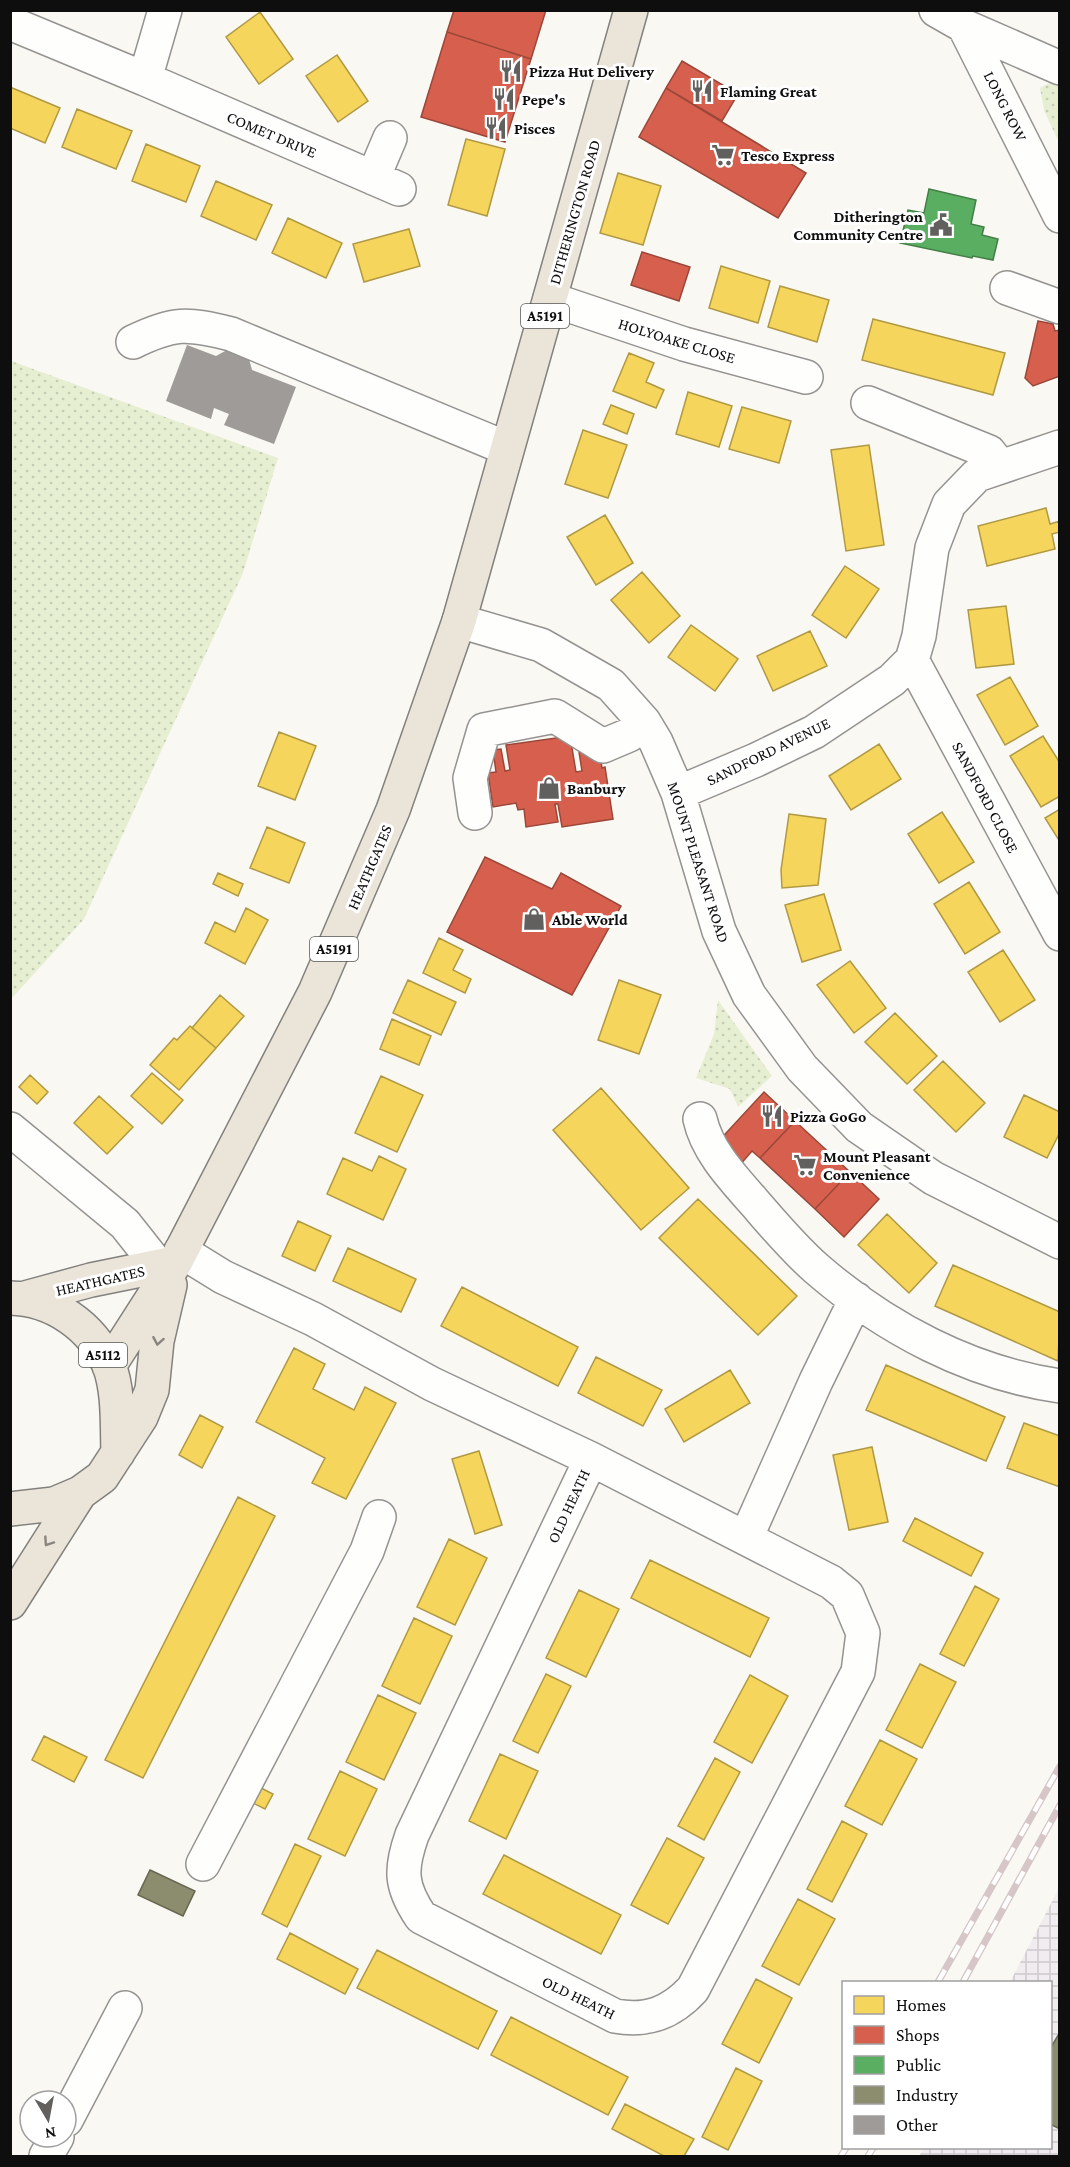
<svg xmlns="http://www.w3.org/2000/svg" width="1070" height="2167" viewBox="0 0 1070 2167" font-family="'Crimson Pro',serif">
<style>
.industrial{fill:url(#industrial-grid)}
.green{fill:url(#green-dots)}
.homes{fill:#f6d55c;stroke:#b09945;stroke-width:1.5}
.shops{fill:#d6604d;stroke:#9a473a;stroke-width:1.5}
.public{fill:#5aae61;stroke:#437e48;stroke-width:1.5}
.industry{fill:#8c8c6e;stroke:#666651;stroke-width:1.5}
.building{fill:#9e9b98}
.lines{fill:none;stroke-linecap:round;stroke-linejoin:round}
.minor-casing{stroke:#949391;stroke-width:36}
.major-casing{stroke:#82817e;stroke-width:36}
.minor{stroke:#fefefd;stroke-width:33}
.major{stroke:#ebe4d9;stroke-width:33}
.rail-casing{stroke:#d6c6c8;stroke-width:7}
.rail{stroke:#fff;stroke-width:4.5;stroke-dasharray:14;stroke-linecap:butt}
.oneway{stroke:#88847e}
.labels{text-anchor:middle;stroke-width:6;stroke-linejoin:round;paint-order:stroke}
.shield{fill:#fff;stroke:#565656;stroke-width:1.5}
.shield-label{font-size:15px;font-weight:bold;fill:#0e0e0e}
.poi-label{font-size:16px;font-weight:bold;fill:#0e0e0e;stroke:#fff;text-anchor:start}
.street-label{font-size:16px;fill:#0e0e0e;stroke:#fff}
</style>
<defs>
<pattern id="industrial-grid" width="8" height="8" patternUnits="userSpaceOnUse" patternTransform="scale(1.5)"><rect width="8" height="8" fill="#f1ecef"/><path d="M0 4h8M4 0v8" fill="none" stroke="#cdc9cc"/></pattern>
<pattern id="green-dots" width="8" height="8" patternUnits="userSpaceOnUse" patternTransform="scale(1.5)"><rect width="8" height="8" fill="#e7efd3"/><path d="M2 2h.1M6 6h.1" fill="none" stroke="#c5ccb4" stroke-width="1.8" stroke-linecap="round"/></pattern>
</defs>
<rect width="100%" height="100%" fill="#faf8f2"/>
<path class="industrial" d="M1059,1888V2156H919L924,2148H1050V1982H1010Z"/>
<path class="green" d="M1055,80L1059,82V143L1044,110L1040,88Z
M11,361L278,458L243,573L84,919L11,999Z
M718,1000L772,1076L738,1107L730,1089L696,1078L714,1034Z"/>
<path class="homes" d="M260,12L293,59L259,84L226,37Z
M337,55L368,101L338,122L306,76Z
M10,87L60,108L45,143L10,128Z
M77,109L132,131L116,169L62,147Z
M466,139L505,149L487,216L448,205Z
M146,144L200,166L186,202L132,181Z
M618,173L661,186L643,245L600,233Z
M216,181L272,205L256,240L201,216Z
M288,218L342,243L326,278L272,253Z
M409,229L420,266L364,282L353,244Z
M721,266L770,281L758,323L709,308Z
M780,286L829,300L817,342L768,327Z
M873,319L1005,353L993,395L862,360Z
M629,353L654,363L646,382L664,390L656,408L613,391Z
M688,392L732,406L719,447L676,434Z
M611,405L634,414L627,434L603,424Z
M742,407L791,421L779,463L729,449Z
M583,430L627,445L608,498L565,484Z
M869,445L884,545L846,551L831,450Z
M1046,508L1050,524L1060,521V532L1052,534L1055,549L987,566L978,526Z
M605,515L633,563L596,585L567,537Z
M845,566L879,589L846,638L812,615Z
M642,572L680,616L649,643L611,600Z
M1006,606L1014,664L976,668L968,610Z
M691,625L738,659L715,691L668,657Z
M810,631L827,666L773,691L757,656Z
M1010,677L1038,726L1005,745L977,695Z
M279,732L316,746L295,800L258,786Z
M1043,736L1060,763V796L1041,807L1010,756Z
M879,744L901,779L851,810L829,776Z
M1060,809V842L1045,818Z
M942,812L974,862L939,883L908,834Z
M789,814L826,819L818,885L782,888L781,870Z
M267,827L305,843L289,883L250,868Z
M218,873L243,884L238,896L213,884Z
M969,882L1000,932L965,954L934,904Z
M824,894L841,950L802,962L785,905Z
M246,908L268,920L245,964L205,943L215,922L235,932Z
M439,938L463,950L453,970L471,979L465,993L423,973Z
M1003,950L1035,1000L1000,1022L968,972Z
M850,961L886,1008L854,1033L817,985Z
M408,980L456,1002L441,1035L393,1013Z
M619,980L661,995L639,1054L598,1040Z
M220,995L244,1016L216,1048L192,1028Z
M895,1013L937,1056L907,1084L865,1042Z
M392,1019L431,1036L419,1065L380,1049Z
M190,1026L216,1048L179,1090L150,1065L174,1038L177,1040Z
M943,1061L985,1103L956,1132L914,1090Z
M152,1073L183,1100L162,1124L131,1096Z
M30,1075L48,1092L37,1104L19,1087Z
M381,1076L423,1095L397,1152L355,1133Z
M601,1088L689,1188L641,1230L553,1130Z
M1024,1095L1060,1112V1132L1047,1158L1004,1137Z
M99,1096L133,1127L107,1154L74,1123Z
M379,1156L406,1169L383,1220L327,1194L343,1158L372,1171Z
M698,1199L797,1296L758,1335L659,1238Z
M887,1214L937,1263L909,1293L858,1245Z
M298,1221L331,1236L315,1271L282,1256Z
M348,1248L416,1279L401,1312L333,1281Z
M953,1265L1060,1312L1058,1361L935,1306Z
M462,1287L578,1347L558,1386L441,1326Z
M294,1348L325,1364L313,1389L354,1410L365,1387L396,1403L346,1499L312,1483L325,1458L256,1422Z
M596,1357L662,1390L643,1426L578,1393Z
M886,1365L1005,1417L986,1461L866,1410Z
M730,1370L750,1403L684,1442L665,1409Z
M200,1415L223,1427L202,1468L179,1455Z
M1024,1423L1060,1436V1487L1007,1468Z
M872,1447L888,1522L849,1530L833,1455Z
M479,1451L502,1525L475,1534L452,1459Z
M238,1497L275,1516L143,1778L105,1760Z
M915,1518L983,1553L971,1576L903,1541Z
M449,1539L487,1558L455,1625L417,1607Z
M650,1560L769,1618L750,1657L631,1598Z
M975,1586L999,1599L964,1666L940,1654Z
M579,1590L619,1609L586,1677L546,1658Z
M414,1618L452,1636L420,1704L382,1686Z
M920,1664L956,1682L922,1748L886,1730Z
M546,1674L571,1686L538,1753L513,1741Z
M750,1675L788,1696L752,1763L714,1742Z
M378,1695L416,1713L384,1780L346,1762Z
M44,1736L87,1757L74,1782L32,1760Z
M880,1740L917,1759L882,1825L845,1806Z
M500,1754L538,1771L506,1839L469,1821Z
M715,1758L740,1772L704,1840L678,1826Z
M340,1771L377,1789L345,1856L308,1839Z
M261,1788L273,1794L265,1809L253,1803Z
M842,1821L867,1834L832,1902L807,1889Z
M667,1838L704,1858L668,1924L631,1905Z
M295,1844L321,1856L287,1927L262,1914Z
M504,1855L621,1915L601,1954L483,1894Z
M798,1899L835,1919L799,1985L762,1966Z
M290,1933L358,1969L345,1994L277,1959Z
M377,1950L497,2011L478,2049L357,1988Z
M756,1979L792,1998L759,2063L722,2044Z
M511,2017L628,2077L608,2115L491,2055Z
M736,2068L762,2081L728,2150L702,2137Z
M625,2104L694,2139L684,2156H664L612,2129Z"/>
<path class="shops" d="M454,10H546L531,59L447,32Z
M447,32L531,59L505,142L421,117Z
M682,61L738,94L722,121L666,88Z
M666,88L806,173L778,218L639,137Z
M642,252L690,267L679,301L631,285Z
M1038,321L1053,324L1055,331L1060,330V376L1033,386L1025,378Z
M570,736L576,772L582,771L579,752L599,749L602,768L605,767L613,819L562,827L558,804H555L558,822L526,827L524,809L518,810L516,803L493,807L488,773L496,772L493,750L501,749L505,771L510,770L506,745Z
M485,857L552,889L561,873L621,906L572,995L447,932Z
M764,1092L795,1121L760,1158L752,1151L739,1166L716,1144Z
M795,1121L850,1172L815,1209L760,1158Z
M850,1172L879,1199L844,1237L815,1209Z"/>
<path class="public" d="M929,189L976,200L971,224L984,227L982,235L998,239L993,260L973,256L972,258L900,243L908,210L924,213Z"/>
<path class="industry" d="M150,1870L195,1891L183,1916L138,1895Z
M1060,2032V2129L1050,2124V2049Z"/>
<path class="building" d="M187,345L216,356L227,350L249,359L252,370L296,387L274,444L224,425L229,414L214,408L211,419L166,401Z"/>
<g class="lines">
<g class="minor-casing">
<path id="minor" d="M165,10L145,79L399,189
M936,10L964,26L1060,216
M10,23L145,79
M964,26L1060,68
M373,178L390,138
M1007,288L1060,307
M550,299L684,344L806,377
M133,342C174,322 187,323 231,334L506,448
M868,403L989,452L1000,466
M459,621L541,645L611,685L644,722L656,742L678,793L719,931L749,995L802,1068L859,1127L933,1178L1060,1242
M912,660L1060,934
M678,793L756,760L814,732L892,680L912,660L919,636L932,548L949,504L977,475L1060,447
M475,813L470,778L484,730L555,716L603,746L629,735L644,722
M700,1119C707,1151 733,1178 754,1202C774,1225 794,1249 817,1269C885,1328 970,1373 1060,1386
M10,1129L125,1224L159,1267
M181,1251L223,1277L313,1319L432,1384L591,1459L831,1582L847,1595L863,1633L858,1672L693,1989C671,2013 647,2022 615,2016L421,1917C400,1886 400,1869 412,1835L591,1459
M746,1538L816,1381L856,1299
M203,1864L367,1551L379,1517
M66,2120L125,2008
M46,2156L57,2137"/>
</g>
<g class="major-casing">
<path id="major" d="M10,1298C53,1299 92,1326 109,1365C119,1391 117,1425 118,1453
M25,1298L91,1280L175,1263
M109,1366L175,1263L315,992L393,810L459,621L631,10
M10,1509L54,1504L80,1493L102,1477L141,1417L152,1390L157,1341L170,1285
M10,1603L80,1493"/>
</g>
<use href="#minor" class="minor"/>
<use href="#major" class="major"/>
<g class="rail-casing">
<path id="rail" d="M938,1982L1060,1766
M963,1982L1060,1805
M841,2156L846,2148
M868,2156L873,2148"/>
</g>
<use href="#rail" class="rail"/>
</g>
<defs><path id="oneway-chevron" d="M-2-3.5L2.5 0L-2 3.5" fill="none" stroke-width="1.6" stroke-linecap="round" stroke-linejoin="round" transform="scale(1.5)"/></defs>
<g class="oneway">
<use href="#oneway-chevron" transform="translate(158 1341) rotate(100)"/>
<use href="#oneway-chevron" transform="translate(48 1542) rotate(124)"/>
</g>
<defs>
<g id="restaurant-bare" transform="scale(1.8)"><path d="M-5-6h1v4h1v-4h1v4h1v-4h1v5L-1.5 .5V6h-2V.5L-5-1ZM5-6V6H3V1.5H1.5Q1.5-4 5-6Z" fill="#61605e" stroke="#fff" stroke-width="2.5" paint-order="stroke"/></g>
<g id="supermarket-bare" transform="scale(1.8)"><path d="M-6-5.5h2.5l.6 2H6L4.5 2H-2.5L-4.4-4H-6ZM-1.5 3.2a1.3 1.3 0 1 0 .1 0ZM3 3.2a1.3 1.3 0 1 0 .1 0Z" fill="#61605e" stroke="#fff" stroke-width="2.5" paint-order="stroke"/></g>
<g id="civic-bare" transform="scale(1.8)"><path d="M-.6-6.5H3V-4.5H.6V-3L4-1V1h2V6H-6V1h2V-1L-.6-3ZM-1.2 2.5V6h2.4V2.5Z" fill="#61605e" stroke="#fff" stroke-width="2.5" paint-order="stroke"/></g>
<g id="shop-bare" transform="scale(1.8)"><path d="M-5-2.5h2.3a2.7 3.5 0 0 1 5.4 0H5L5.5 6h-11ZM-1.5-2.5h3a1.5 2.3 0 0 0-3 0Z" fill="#61605e" stroke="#fff" stroke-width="2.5" paint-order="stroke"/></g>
</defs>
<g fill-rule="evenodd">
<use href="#restaurant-bare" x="511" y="71"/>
<use href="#restaurant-bare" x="702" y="91"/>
<use href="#restaurant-bare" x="504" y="99"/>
<use href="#restaurant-bare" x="496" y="128"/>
<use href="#supermarket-bare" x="723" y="155"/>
<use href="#civic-bare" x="941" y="225"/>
<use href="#shop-bare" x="549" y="788"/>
<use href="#shop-bare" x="534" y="919"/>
<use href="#restaurant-bare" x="772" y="1116"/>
<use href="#supermarket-bare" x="805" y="1165"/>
</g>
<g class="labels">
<g class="shield">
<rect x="521" y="304" width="48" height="24" rx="4.5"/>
<rect x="310" y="937" width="48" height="24" rx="4.5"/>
<rect x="79" y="1343" width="48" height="24" rx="4.5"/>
</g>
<g class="shield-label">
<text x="545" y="321">A5191</text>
<text x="334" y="954">A5191</text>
<text x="103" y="1360">A5112</text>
</g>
<g class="poi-label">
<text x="529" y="77">Pizza Hut Delivery</text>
<text x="720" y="97">Flaming Great</text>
<text x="522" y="105">Pepe's</text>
<text x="514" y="134">Pisces</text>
<text x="741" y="161">Tesco Express</text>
<text x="923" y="222" text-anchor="end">Ditherington<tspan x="923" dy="18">Community Centre</tspan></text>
<text x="567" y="794">Banbury</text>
<text x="552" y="925">Able World</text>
<text x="790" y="1122">Pizza GoGo</text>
<text x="823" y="1162">Mount Pleasant<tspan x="823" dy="18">Convenience</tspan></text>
</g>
<g class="street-label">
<text transform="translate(1006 106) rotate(63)" y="6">LONG ROW</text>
<text transform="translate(272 134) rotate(23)" y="6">COMET DRIVE</text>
<text transform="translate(574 212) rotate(-74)" y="6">DITHERINGTON ROAD</text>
<text transform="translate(677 340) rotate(17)" y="6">HOLYOAKE CLOSE</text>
<text transform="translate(768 751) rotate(-26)" y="6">SANDFORD AVENUE</text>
<text transform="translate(986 797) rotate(62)" y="6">SANDFORD CLOSE</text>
<text transform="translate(699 862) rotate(72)" y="6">MOUNT PLEASANT ROAD</text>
<text transform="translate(369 867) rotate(-67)" y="6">HEATHGATES</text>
<text transform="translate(100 1280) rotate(-13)" y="6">HEATHGATES</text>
<text transform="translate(568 1506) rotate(-65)" y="6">OLD HEATH</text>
<text transform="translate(579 1997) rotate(26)" y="6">OLD HEATH</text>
</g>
</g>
<rect width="1070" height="2167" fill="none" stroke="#0e0e0e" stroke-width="24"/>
<rect x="842" y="1981" width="210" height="168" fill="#ffffff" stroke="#9f9f9f" stroke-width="1.5"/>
<rect x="854" y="1996" width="30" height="18" fill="#f6d55c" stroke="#9f9f9f" stroke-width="1.5"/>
<text x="896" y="2011" font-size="18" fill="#0e0e0e">Homes</text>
<rect x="854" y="2026" width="30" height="18" fill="#d6604d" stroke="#9f9f9f" stroke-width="1.5"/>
<text x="896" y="2041" font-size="18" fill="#0e0e0e">Shops</text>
<rect x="854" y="2056" width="30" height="18" fill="#5aae61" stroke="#9f9f9f" stroke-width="1.5"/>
<text x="896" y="2071" font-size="18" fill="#0e0e0e">Public</text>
<rect x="854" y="2086" width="30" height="18" fill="#8c8c6e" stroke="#9f9f9f" stroke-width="1.5"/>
<text x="896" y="2101" font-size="18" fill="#0e0e0e">Industry</text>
<rect x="854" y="2116" width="30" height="18" fill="#9e9b98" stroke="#9f9f9f" stroke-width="1.5"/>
<text x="896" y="2131" font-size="18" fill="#0e0e0e">Other</text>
<g transform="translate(48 2119) rotate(170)"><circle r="28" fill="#ffffff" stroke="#9f9f9f" stroke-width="1.5"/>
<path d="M0-4.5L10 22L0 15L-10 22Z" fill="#61605e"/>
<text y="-9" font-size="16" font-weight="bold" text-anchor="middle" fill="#0e0e0e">N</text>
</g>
</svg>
